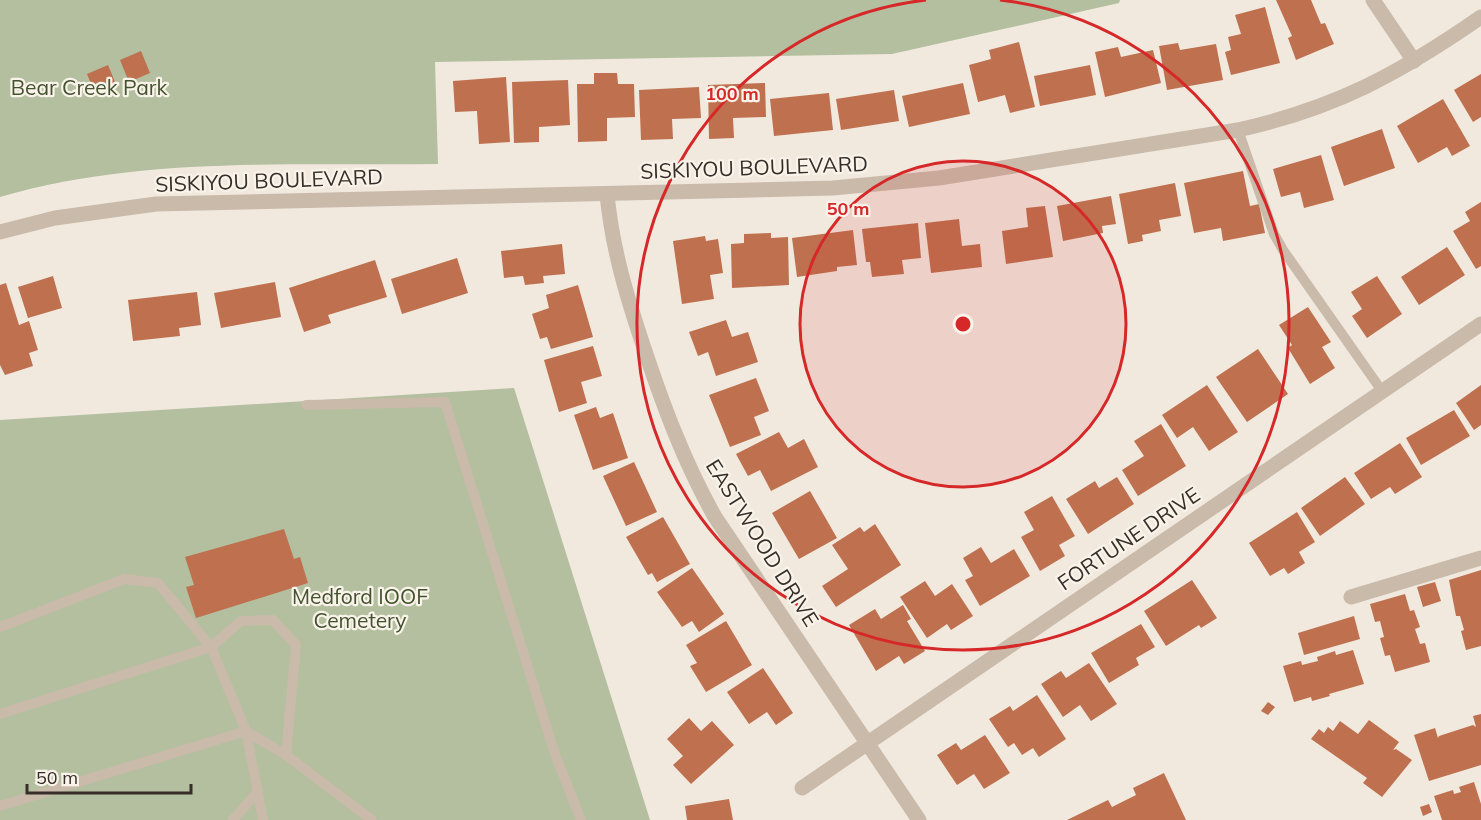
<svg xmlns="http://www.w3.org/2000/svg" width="1481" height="820" viewBox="0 0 1481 820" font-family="Mulish,sans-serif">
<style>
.green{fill:#b3bf9f}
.building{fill:#be704f}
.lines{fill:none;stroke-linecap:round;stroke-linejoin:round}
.service{stroke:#c9baaa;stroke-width:10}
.minor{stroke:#c9baaa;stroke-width:15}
.tertiary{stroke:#c9baaa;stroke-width:15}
.ring{fill:none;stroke:#d62828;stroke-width:3}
.labels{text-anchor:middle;stroke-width:4.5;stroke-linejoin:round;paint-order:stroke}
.park-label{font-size:21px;fill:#44532f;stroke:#f9f3ea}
.street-label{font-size:21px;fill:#372e29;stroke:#f9f3ea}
.centre{fill:#d62828;stroke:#f9f3ea;stroke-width:3}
.ring-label{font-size:18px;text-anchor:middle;font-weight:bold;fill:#d62828;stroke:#f9f3ea;stroke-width:4.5;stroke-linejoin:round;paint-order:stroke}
</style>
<rect width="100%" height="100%" fill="#f1e9de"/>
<path class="green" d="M0,0H1120L1119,3L892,54L435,62L438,164C295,166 139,156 0,197Z
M514,388L650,820H0V420Z"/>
<path class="building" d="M1276,0H1311L1321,24L1325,23L1334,44L1296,60L1288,38L1292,36Z
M1265,7L1280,63L1231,75L1225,52L1231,50L1228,37L1241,34L1235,15Z
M1019,42L1035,107L1010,113L1005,95L978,102L969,65L991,59L989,50Z
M1178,43L1180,50L1216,44L1223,80L1167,90L1159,46Z
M1118,47L1121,57L1153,50L1161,83L1105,97L1095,52Z
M141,51L150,73L129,82L120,60Z
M108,65L117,87L96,96L87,74Z
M1090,65L1096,95L1040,106L1034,76Z
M594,73H617L618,84H634L635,117L607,118V141L578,142L577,84H594Z
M1481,74V117L1473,122L1454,90Z
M506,77L510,142L479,144L477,111L455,112L453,81Z
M568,80L570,125L539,127V142L514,143L512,82Z
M765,83L766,117L733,118L734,138L709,139L708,85Z
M963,83L970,114L909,127L902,96Z
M699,87L701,118L672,119L673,139L641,140L639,90Z
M894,90L899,121L841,130L836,99Z
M829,93L833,130L774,136L770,99Z
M1443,99L1470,146L1452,156L1447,147L1418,163L1397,126Z
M1382,129L1395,168L1344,186L1331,147Z
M1321,155L1334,200L1304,208L1300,192L1281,197L1273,169Z
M1243,171L1250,206L1259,204L1265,233L1223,241L1221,228L1194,233L1184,183Z
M1175,183L1181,216L1159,220L1161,231L1142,235L1143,241L1128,244L1119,194Z
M1111,196L1116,224L1102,226L1103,233L1063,241L1057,206Z
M1481,202V266L1476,269L1453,231L1470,221L1465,212Z
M1045,206L1053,257L1006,264L1002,231L1028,227L1026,208Z
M959,219L962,246L980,244L982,267L931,273L925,223Z
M918,223L921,258L902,260L904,274L872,277L870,262H866L862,229Z
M853,230L857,265L837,267V271L797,277L792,238Z
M771,233V238L788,237L789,285L732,288L731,244L744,243V234Z
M705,236L706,241L718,239L723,273L710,275L714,299L682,304L673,241Z
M562,244L565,274L543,276L544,283L525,285L523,276L504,278L501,251Z
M1447,247L1465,275L1419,305L1401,277Z
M457,258L468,293L402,314L391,279Z
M375,260L387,297L328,315L331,323L304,332L289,288Z
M53,276L62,308L28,318L18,287Z
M1377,276L1402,314L1367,338L1352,316L1362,309L1351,292Z
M275,282L281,317L221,328L214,293Z
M6,283L19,325L29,321L38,350L29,353L33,366L5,375L0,365V285Z
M578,285L593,337L551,349L547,337L540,339L532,314L549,308L546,295Z
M197,292L201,325L179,328L180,336L133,341L128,300Z
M1308,307L1331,342L1322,347L1335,368L1310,384L1288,348L1292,345L1279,325Z
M726,320L732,337L748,332L758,362L716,376L708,352L698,356L689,332Z
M593,346L602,376L581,382L587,403L559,412L544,360Z
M1258,349L1288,394L1247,422L1216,377Z
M756,378L769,411L754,417L761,435L730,447L709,395Z
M1207,385L1238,432L1209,451L1193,427L1177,438L1162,415Z
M1481,385V425L1474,430L1456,403Z
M596,407L600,418L613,413L628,458L593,470L574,415Z
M1454,410L1470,436L1421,465L1406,438Z
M1161,424L1186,466L1138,496L1122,470L1144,456L1134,441Z
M779,432L788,448L804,439L818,467L771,491L760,470L748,476L736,454Z
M1400,443L1422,477L1395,494L1390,487L1371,499L1354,473Z
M634,462L657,512L626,526L603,476Z
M1117,477L1134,504L1088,534L1066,499L1095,481L1099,488Z
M1345,477L1365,504L1320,536L1301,508Z
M810,491L837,538L799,559L772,513Z
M1052,496L1075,536L1059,545L1065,556L1040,571L1021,537L1034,530L1024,512Z
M1297,512L1315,542L1299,552L1305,563L1288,574L1284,568L1270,576L1249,543Z
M663,517L690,564L657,582L652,573L648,575L626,537Z
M875,524L901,565L836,607L822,586L848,569L832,545L860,527L864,532Z
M284,529L294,559L300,557L308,583L196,618L186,587L194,585L185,557Z
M981,547L991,563L1014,549L1030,576L980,606L965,580L973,576L963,558Z
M692,568L724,614L699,632L692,621L682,627L657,592Z
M1481,570V646L1466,650L1461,631L1464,630L1460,616H1456L1449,580Z
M1192,580L1217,618L1201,628L1199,625L1166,646L1144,611Z
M925,581L935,596L952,584L973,616L951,630L947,624L927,638L900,597Z
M1435,582L1441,601L1423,607L1417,587Z
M1405,594L1410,611L1414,610L1420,627L1415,629L1420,644L1425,643L1430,662L1395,672L1390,655L1385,656L1380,638L1384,637L1380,621L1375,622L1370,604Z
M903,605L911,619L907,621L925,651L904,664L899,656L876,671L849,625L875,609L881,619Z
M1354,616L1360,639L1304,655L1298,633Z
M726,621L752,665L706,692L690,666L697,663L686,645Z
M1141,624L1155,647L1136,658L1139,665L1109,683L1091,653Z
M1353,650L1364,684L1329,694L1330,696L1312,701L1311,697L1294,702L1283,666L1301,661L1302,665L1318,661L1317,657L1335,651L1336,655Z
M1089,663L1117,704L1091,721L1080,705L1063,717L1041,684L1061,671L1066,678Z
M763,668L793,713L776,725L767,712L749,724L727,692Z
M1037,695L1066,739L1039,757L1033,748L1022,755L1014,743L1008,747L989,719L1010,706L1013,711Z
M1268,702L1275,707L1268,715L1261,711Z
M1481,714V765L1429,781L1414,735L1435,728L1438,738L1439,736L1473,725L1476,727L1473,716Z
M689,718L701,731L712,721L734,745L691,784L673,765L683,756L667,739Z
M1369,720L1399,742L1393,750L1396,749L1412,760L1382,797L1363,783L1367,778L1311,739L1319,729L1324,733L1328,727L1333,731L1340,721L1358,734Z
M985,735L1010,773L984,789L974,774L957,785L937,755L956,743L961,750Z
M1164,773L1186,820H1067L1108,800L1112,807L1136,795L1133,788Z
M1474,782L1481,804V820H1442L1434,796L1453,790L1454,794L1461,792L1459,787Z
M729,799L733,820H687L685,806Z
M1429,804L1432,812L1423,816L1420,807Z"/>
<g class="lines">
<path class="service" d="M1238,130L1274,234L1283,250L1382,391
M306,405L445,402L555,754L581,820
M0,627L124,579L158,583L211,647L246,731L286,755L372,820
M0,714L211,647L241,621L273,620L296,645L286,755
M0,806L246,731L263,820
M233,820L258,791"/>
<path class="minor" d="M1373,0L1414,61
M607,194C612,247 626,294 643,345C663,405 684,462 715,517L919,820
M1351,597L1481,558
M802,788L1481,324"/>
<path class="tertiary" d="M0,232L55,218L156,204L833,188L939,178L1238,130C1336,108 1399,74 1481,17"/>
</g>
<circle cx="963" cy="324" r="163" fill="#d62828" fill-opacity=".12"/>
<g class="ring">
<circle cx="963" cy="324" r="163"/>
<path d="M1000 0A326 326 0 1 1 926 0"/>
</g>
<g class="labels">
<g class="park-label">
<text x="89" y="95">Bear Creek Park</text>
<text x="360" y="604">Medford IOOF<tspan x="360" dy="24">Cemetery</tspan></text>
</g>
<g class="street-label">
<text transform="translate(754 168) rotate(-2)" y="7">SISKIYOU BOULEVARD</text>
<text transform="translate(269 181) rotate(-2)" y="7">SISKIYOU BOULEVARD</text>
<text transform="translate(1129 539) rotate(-34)" y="7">FORTUNE DRIVE</text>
<text transform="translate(762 543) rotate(58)" y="7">EASTWOOD DRIVE</text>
</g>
</g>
<circle cx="963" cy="324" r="9" class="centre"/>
<g class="ring-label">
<text x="732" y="100">100 m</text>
<text x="848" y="215">50 m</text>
</g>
<path d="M27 784v9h164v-9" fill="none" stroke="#372e29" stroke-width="3"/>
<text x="36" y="784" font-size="18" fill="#372e29" stroke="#f9f3ea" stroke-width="4.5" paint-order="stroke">50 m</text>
</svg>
